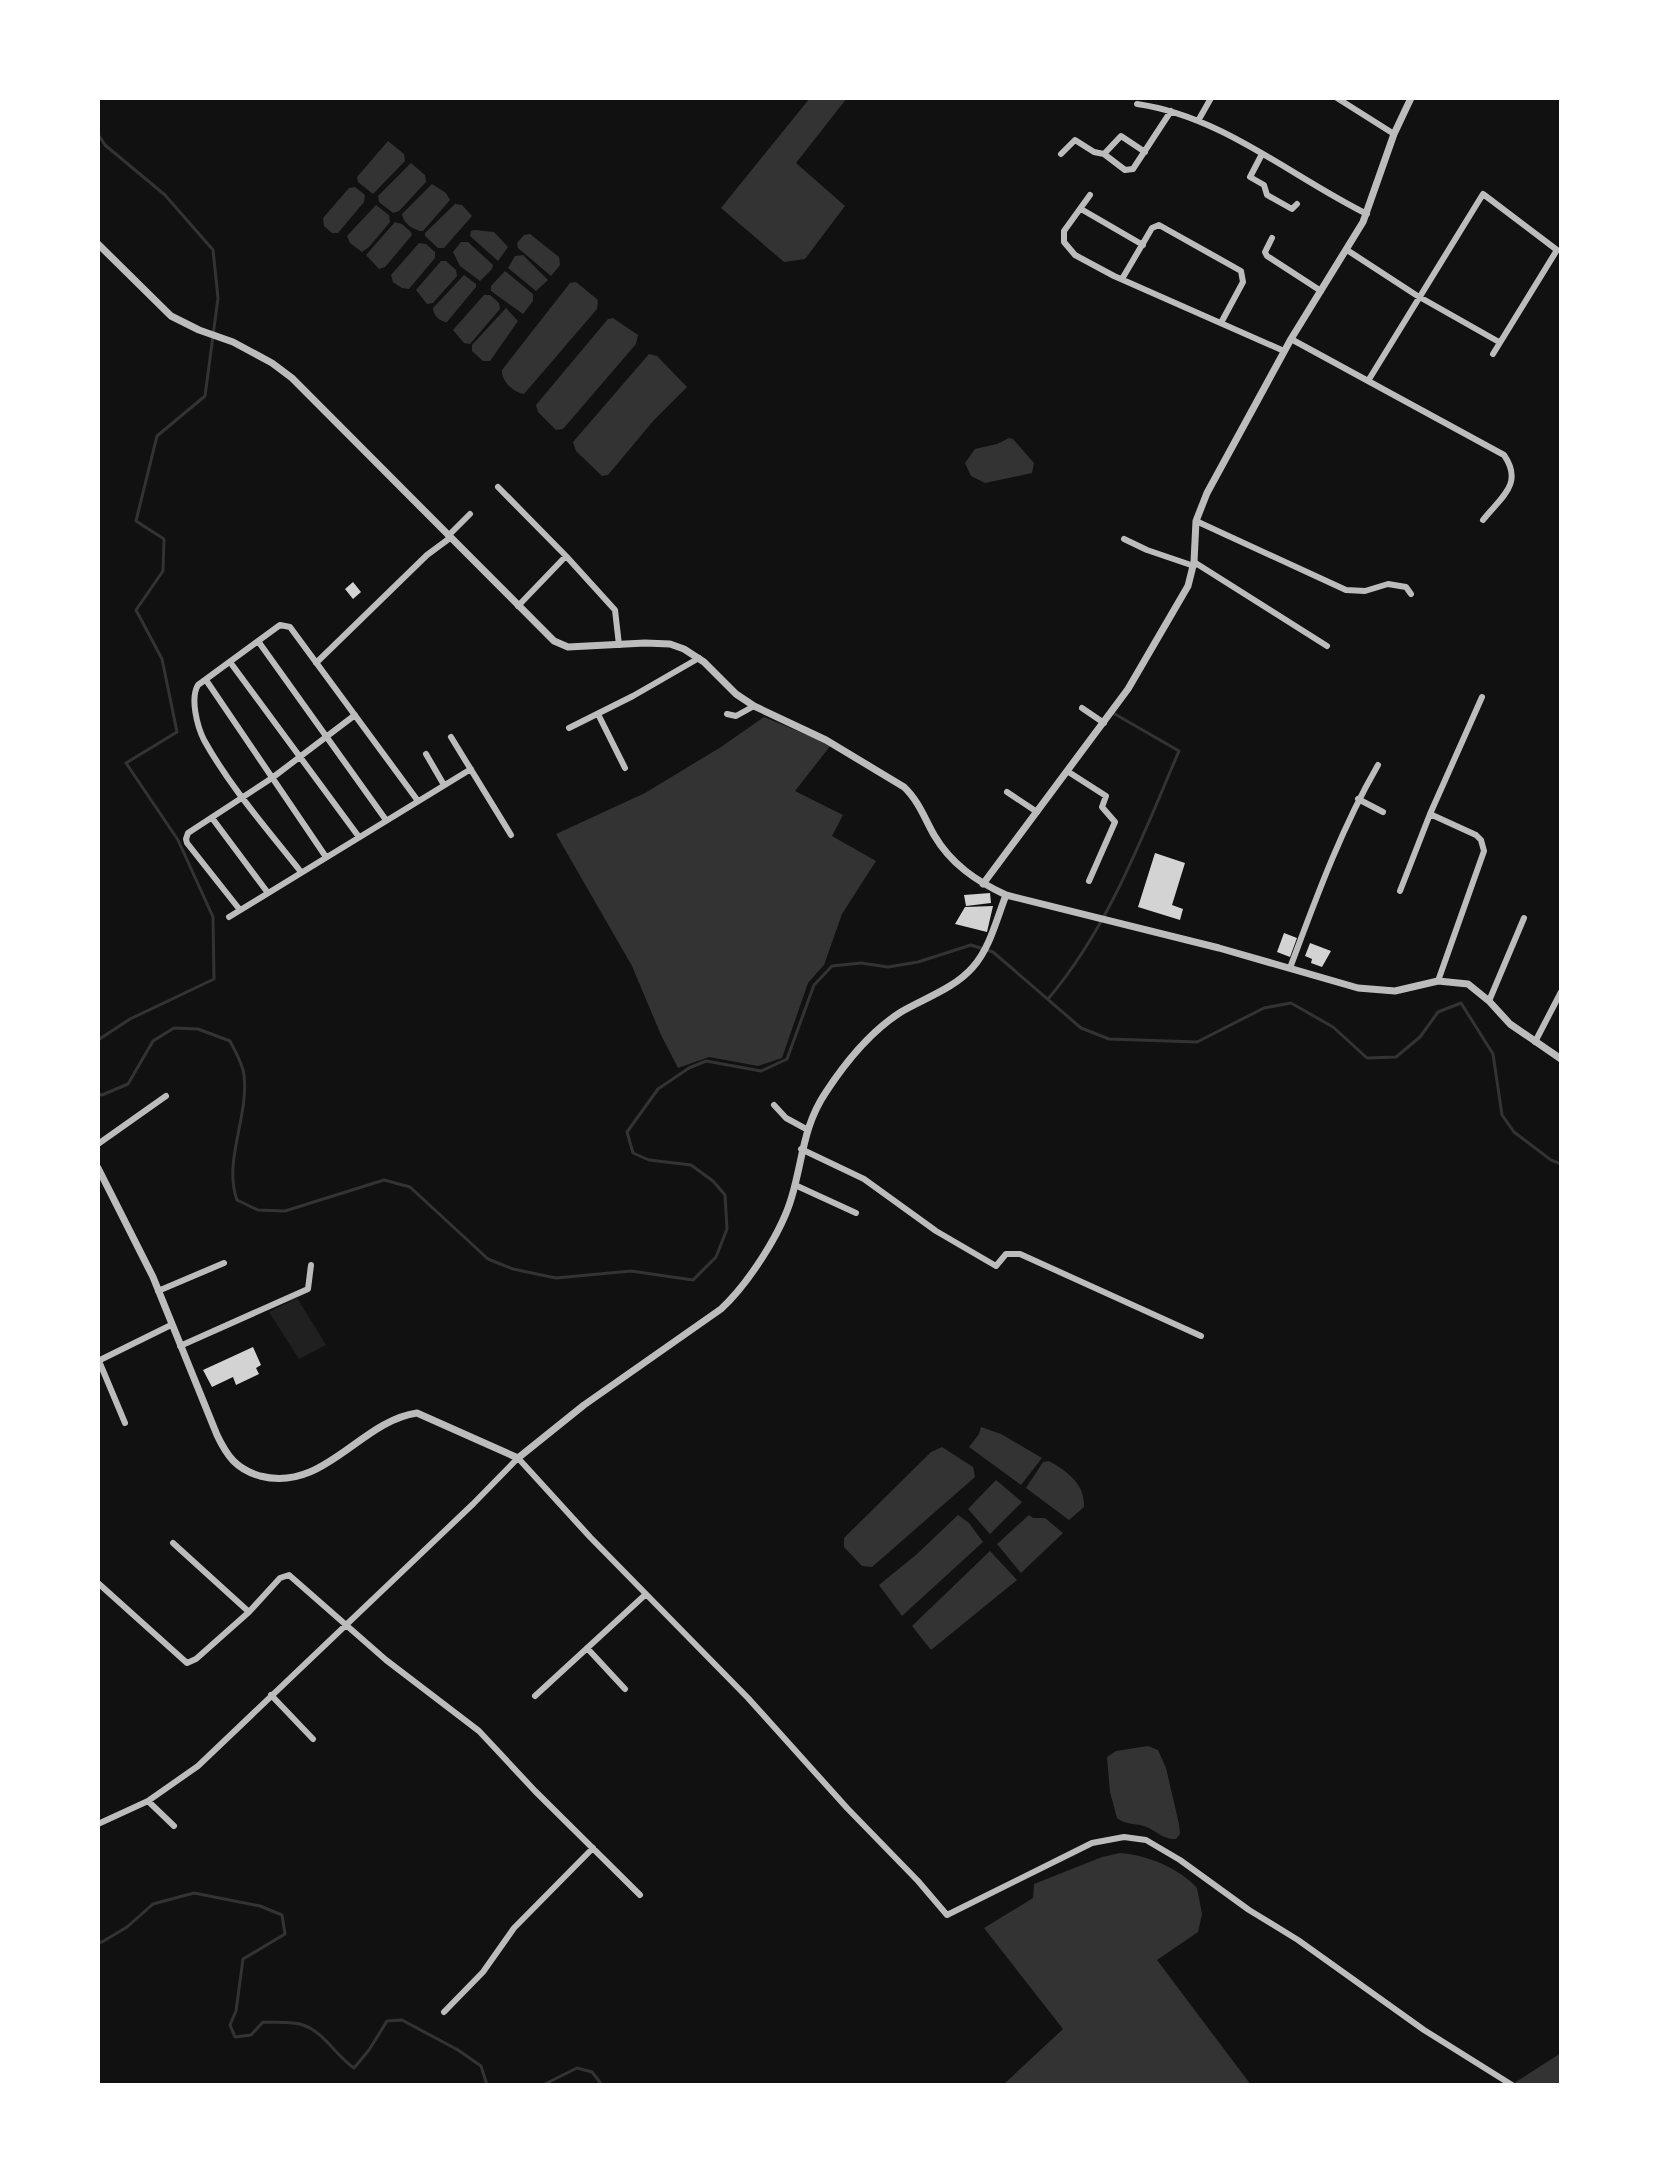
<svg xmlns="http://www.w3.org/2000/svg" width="1659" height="2183" viewBox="0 0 1659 2183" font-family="'IBM Plex Sans',sans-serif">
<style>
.green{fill:#202020}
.water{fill:#333}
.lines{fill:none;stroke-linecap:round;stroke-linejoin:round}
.stream{stroke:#333;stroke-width:3}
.building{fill:#d3d3d3}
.minor{stroke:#bcbcbc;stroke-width:6}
.tertiary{stroke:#bcbcbc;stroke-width:7}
</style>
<rect width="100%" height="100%" fill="#111"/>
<path class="green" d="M297,1298L326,1345L299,1359L269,1312Z"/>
<path class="water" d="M810,98H847L796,163L845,206L805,259L784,262L721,208Z
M388,141L404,154L405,161L373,194L358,182L357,177Z
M411,163L425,175L426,182L399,211L393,213L379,202L378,196Z
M432,184L446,193L450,200L423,231C414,231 403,223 402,214Z
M355,187L365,195L364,202L338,233H332L324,226L323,218L349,188Z
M455,204L462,205L472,216L444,248H438L425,236V233Z
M376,205L389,215L390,222L369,247L362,252L350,243L347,236Z
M395,222L402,224L411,232L412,235L385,267L379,269L366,255Z
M475,230L494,232L508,247L498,261L470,236L471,231Z
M530,234L559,257L560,265L551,276L518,248L517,243L524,235Z
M461,242H468L493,265L492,269L480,281L460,266L453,252Z
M419,243L426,244L435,252V258L409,289L402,288L393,282L391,275Z
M523,255L548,280L536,291L508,268L515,256Z
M441,261H446L456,270L457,276L433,303L427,304L416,290Z
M505,271L533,294V301L523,314L491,291V286Z
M464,275L476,284V287L447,322C440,322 433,315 433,308Z
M576,282L598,300L597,309L524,394C514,393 501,381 502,370L570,283Z
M484,295H490L499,303L500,309L470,344L464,343L453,330Z
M506,308L518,321L490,361H483L472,351V345Z
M613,318L638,335L636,344L563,429L556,430L538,412L536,405L608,319Z
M649,354L657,356L687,387L654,420L608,475L602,476L576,451L573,442Z
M1009,438L1013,439L1034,463L1032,473L985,483L971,476L965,463L975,449L997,444Z
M764,717L831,745L795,791L843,815L832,836L876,861L842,914L824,965L808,983L782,1058L758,1066L709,1057L678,1068L661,1035L632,966L556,834L645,793L721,747Z
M981,1427L1001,1434L1042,1458L1021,1485L969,1447L979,1434Z
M942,1447L973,1467L975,1477L872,1567L862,1566L844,1547V1538L931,1452Z
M1049,1461C1068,1472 1085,1484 1084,1507L1069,1520L1026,1488L1043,1462Z
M996,1480L1022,1502L990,1534L968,1509Z
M958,1515L969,1523L983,1542L902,1616L879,1585L917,1554Z
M1029,1515L1033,1518H1045L1063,1533L1021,1573L997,1544Z
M990,1551L1017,1580L931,1650L912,1626Z
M1148,1746L1158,1750L1166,1768L1179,1824L1180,1834L1176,1839C1163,1840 1156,1830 1144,1826C1133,1823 1126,1825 1117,1818L1110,1792L1107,1757L1116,1751Z
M1120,1853C1147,1855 1179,1868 1197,1888L1202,1914L1198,1932L1157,1960L1251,2085H1003L1063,2029L984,1928L1033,1898L1034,1884L1102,1857Z
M1561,2053V2085H1511Z"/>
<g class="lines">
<path class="stream" d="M98,134L105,145L165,195L213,250L218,298L205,396L157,436L136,521L164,539L163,571L136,610L162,659L177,732L126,763L178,840L213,917L214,979L130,1019L98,1040
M1048,999C1109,927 1142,837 1179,751L1113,713
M98,1094L102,1095L128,1084L153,1041L174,1028L198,1029L230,1041C235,1051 243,1064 244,1075C249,1117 223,1161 237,1200L258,1210L285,1211L384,1180L410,1187L488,1259L513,1269L556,1278L631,1271L693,1280L716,1257L727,1229L725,1195L713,1181L691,1165L649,1160L633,1153L627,1132L658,1089L689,1068L706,1061L761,1071L787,1059L814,985L832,966L861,963L888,967L918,962L971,945L993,952L1081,1028L1109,1039L1197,1042L1264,1008L1291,1003L1333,1027L1367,1058L1396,1057L1420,1037L1438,1012L1461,1003L1493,1054L1502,1115L1514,1132L1551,1160L1561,1164
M98,1942H102L127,1927L153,1904L194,1893L260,1906L282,1915L285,1934L243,1959L236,2011L230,2025L235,2037L251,2035L263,2022C275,2023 292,2021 303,2025C324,2032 336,2056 354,2068L369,2050L387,2021L402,2020L458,2050L481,2066L487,2085
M543,2085L577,2068L592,2072L602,2085"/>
</g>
<path class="building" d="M353,582L361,592L353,599L345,589Z
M1155,853L1185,863L1172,905L1183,909L1180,920L1138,907Z
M990,893L991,903L966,906L964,895Z
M993,906L987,932L955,924L965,907Z
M1284,933L1297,938L1290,957L1277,952Z
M1310,943L1331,951L1322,967L1311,963L1312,959L1305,956Z
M253,1347L261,1365L256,1368L259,1374L236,1385L233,1377L212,1387L203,1370Z"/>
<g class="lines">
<path class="minor" d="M1337,98L1394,134
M1137,104C1222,116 1292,177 1367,214
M1198,121L1211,98
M1145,152L1121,136L1104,154L1125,170L1133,169L1171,111
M1061,154L1075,140L1094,152L1104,154
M1262,154L1250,177L1264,185L1267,195L1292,209L1297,204
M1090,195L1064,231V242L1075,255L1114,276L1284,351
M1081,209L1143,245
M1272,238L1265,252L1267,256L1321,291
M1347,250L1416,295L1499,342
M1122,279L1152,228L1159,225L1241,271L1243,282L1222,321
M1291,339L1504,455C1524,484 1501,497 1483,520
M1368,381L1483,194L1557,250L1493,354
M498,487L566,556L518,606
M1196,521L1346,590L1365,591L1388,584L1406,587L1411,594
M448,536L470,514
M1124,539L1147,550L1194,566
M566,556L615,610L619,645
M1194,562L1327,646
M258,641L386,820
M230,662L359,837
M316,663L427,555L450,538
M206,680L326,857
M1082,708L1104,723
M598,714L625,768
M727,714L736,716L754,706
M569,728L633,696L699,658
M451,737L511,835
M426,754L444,785
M1067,771L1106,796L1102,807L1115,822L1089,881
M1007,792L1037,812
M1358,799L1383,812
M1430,814L1482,697
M212,818L268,893
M301,872C268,830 230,787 204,740C197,726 190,698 198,685L280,625L290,627L418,801
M1400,891L1430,814L1476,835L1481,840L1484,851L1438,981
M240,910L187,843L186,839L188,833L272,778L355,715
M229,917L471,769
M1290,968C1316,898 1341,829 1378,765
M1489,1001L1524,918
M1535,1042L1561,992
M774,1105L786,1118L808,1130
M98,1144L166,1096
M801,1149L864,1179L936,1231L996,1266L1006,1254H1020L1201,1336
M795,1185L856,1213
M158,1291L224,1263
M180,1346L308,1289L311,1265
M98,1361L171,1325
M99,1361L125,1423
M173,1543L249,1612
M98,1583L187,1663L196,1659L249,1612L280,1578L289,1575L386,1660L479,1731L535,1791L640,1895
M587,1648L625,1689
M271,1695L313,1739
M535,1696L646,1594
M148,1801L174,1826
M98,1824L148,1801L198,1766L473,1504L518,1458L590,1537L748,1698L847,1808L918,1881L947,1915L1092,1843L1124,1837L1146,1840L1180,1860L1249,1910L1298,1940L1424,2030L1512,2085
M444,2012L483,1972L514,1928L593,1848"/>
<path class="tertiary" d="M98,244L171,316L199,330L233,342L272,363L292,378L554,641L568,647L645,643L670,644L684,649L704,662L736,694L754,706L826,740L904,787C918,800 925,819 934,835C951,864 976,881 1006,895L1219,948L1358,988L1395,991L1438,981L1468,984L1489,1001L1510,1024L1561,1059
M983,884L1128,689L1188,586L1194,562L1196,521L1207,493L1291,339L1363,222L1394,134L1411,98
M98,1168L153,1277L217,1435C227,1456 236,1469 260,1476C324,1493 360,1421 417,1413L518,1458L584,1405L721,1309C748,1284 782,1232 792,1196C803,1159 803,1126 826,1092C845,1063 871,1031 901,1012C925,998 955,988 973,967C990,948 997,918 1006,895"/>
</g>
<rect width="1659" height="2183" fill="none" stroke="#ffffff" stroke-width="200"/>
</svg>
